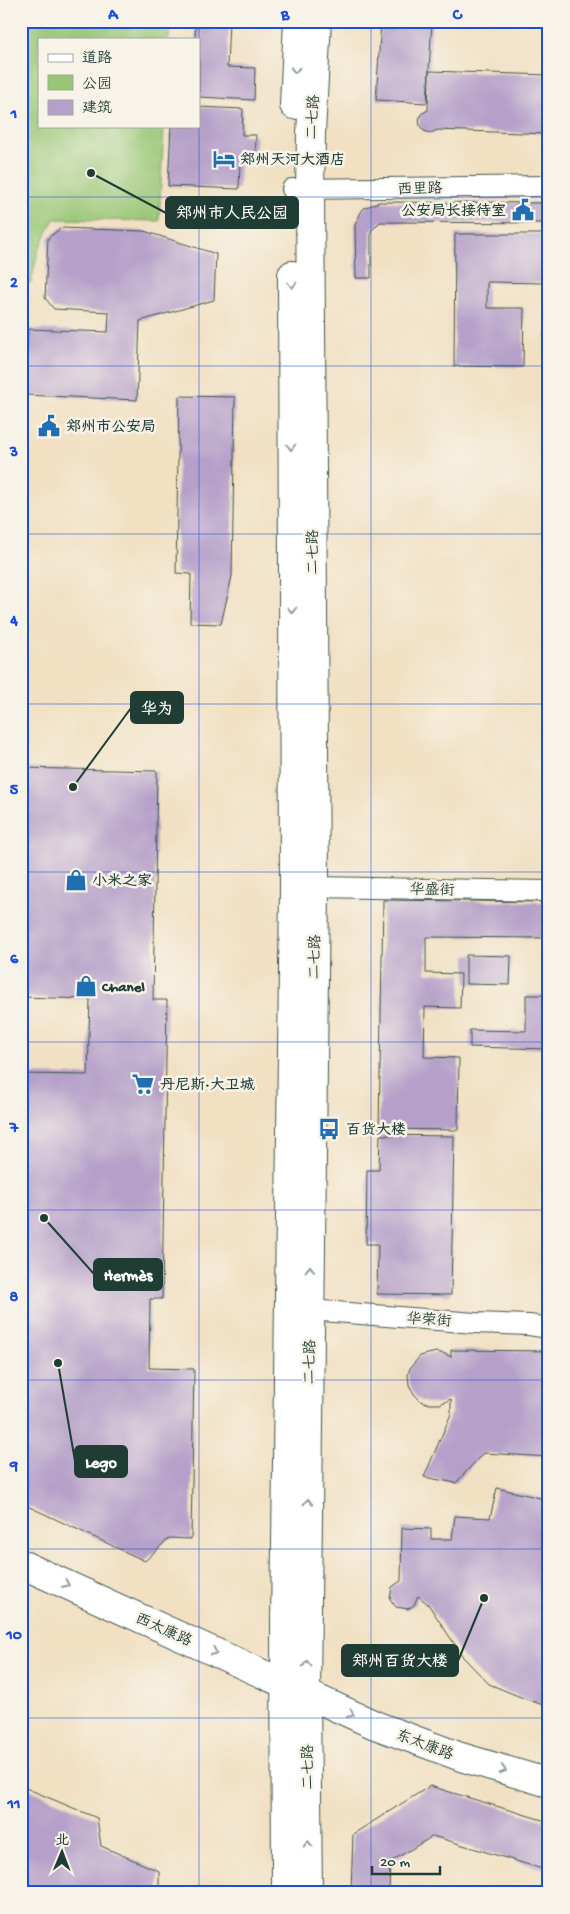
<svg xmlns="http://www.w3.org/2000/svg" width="570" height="1914" viewBox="0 0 570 1914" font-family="'Gochi Hand','LXGW WenKai TC',sans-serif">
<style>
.green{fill:#98c675;stroke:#5c8254}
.building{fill:#b5a0c9}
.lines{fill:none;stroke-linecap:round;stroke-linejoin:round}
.street-casing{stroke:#3e5549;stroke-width:22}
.secondary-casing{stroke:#3e5549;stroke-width:30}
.street{stroke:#fff;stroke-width:20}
.secondary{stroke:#fff;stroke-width:28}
.oneway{stroke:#8f9e9a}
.grid{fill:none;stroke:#1d4ed8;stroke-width:1;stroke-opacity:0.55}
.labels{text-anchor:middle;stroke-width:5;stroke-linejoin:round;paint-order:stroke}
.street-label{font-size:15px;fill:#1f3d34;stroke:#f7f3e8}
.poi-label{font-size:15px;font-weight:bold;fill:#1f3d34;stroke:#f7f3e8;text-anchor:start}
.leader{fill:none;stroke:#1f3d34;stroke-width:2}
.callout-dot{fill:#1f3d34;stroke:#f7f3e8;stroke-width:2}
.callout{fill:#1f3d34;stroke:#1f3d34;stroke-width:2}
.callout-label{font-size:16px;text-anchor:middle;font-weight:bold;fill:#fff}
.neatline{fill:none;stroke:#1d4ed8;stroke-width:2}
.grid-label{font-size:16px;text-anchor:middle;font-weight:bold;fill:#1d4ed8}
</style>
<rect width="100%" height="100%" fill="#f7f3e8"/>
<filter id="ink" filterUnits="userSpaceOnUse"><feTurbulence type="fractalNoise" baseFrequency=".02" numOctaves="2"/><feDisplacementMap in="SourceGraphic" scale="10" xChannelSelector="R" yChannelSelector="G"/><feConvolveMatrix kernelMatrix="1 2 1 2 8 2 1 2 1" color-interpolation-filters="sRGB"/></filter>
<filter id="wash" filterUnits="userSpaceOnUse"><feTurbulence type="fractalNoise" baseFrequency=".0096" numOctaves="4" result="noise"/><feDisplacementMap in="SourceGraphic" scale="20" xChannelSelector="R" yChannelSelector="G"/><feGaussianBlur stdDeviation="1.12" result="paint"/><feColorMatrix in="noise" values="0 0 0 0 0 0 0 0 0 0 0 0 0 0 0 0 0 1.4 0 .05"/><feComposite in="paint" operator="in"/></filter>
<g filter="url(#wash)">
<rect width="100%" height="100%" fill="#f1e0c2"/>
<path class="green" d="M21,21H170L169,39H39V126H164L159,221L54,219L38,251L31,283L21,281Z"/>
<g id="blocks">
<path class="building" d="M196,21H229L227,67L255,68L254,100L199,97V39H195Z
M381,21H432L427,103L376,100Z
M429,71L549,75V134L438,130L430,133L424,131L420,126L419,120L421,114L428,110Z
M199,107L243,109L242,135H256L255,163L240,162L239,189L168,186L171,126H199Z
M379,202L549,203V223L380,222L371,231V278H356L355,225L361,212L364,208Z
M61,228L144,231L216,254L214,300L140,321L137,400L25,395L28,329L108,332L109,312L54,309L45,298L48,238Z
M455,234H544V283L487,282V308H524L523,367L454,366Z
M546,332H549V383H545Z
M179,396L235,397L232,576L221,624L190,623L191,574L176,573Z
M21,768L157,771L153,1000H167L162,1299H150L149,1368L194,1369L191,1539L169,1538L145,1561L21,1503V1074L88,1075L90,999L21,997Z
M383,900L549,902V938L426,937V973L461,974L460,1008L425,1007L424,1057L459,1058L458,1130L379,1129Z
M466,955L511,956L510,985L466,984Z
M526,995H549V1049L470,1047V1030L526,1031Z
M380,1135L454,1136L451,1295L377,1294L378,1244H366L367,1170H379Z
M451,1350L549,1351V1457L483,1453L456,1483L424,1477L451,1414V1399L440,1404H430L421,1401L414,1394L409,1385L408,1375L410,1368L420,1356L436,1352L445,1354L451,1357Z
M497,1488L549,1500V1707L523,1698L489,1684L463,1657L428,1604L418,1596L414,1605L408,1609L396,1607L390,1599L392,1587L401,1581L402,1528L431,1529V1539H452L455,1516L490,1518Z
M21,1786L97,1818L101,1846L159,1871V1893H21Z
M430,1786L549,1822V1871L433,1836L390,1862L389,1893H351L353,1834Z"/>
</g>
</g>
<g filter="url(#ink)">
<use href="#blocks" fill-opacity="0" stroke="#3e5549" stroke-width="1"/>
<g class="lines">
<g class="street-casing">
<path id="street" d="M292,189L549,186
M315,887L549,891
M310,1310L475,1323L529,1325L549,1328"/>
</g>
<g class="secondary-casing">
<path id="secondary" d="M294,105L298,21
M21,1564L375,1725L461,1757L549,1783
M286,1893L285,1625L294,888L292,275
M308,1893L306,1694L315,887L310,189L311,134L317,21"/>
</g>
<use href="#street" class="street"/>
<use href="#secondary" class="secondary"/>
</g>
<defs><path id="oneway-chevron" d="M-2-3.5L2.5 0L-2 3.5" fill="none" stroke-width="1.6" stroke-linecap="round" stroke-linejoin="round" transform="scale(1.25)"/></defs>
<g class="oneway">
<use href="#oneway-chevron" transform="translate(295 70) rotate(93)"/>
<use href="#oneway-chevron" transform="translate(292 285) rotate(90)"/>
<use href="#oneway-chevron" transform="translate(291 447) rotate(90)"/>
<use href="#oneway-chevron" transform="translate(292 610) rotate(90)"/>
<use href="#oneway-chevron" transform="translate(310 1269) rotate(-89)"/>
<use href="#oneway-chevron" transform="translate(308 1502) rotate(-89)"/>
<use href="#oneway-chevron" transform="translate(66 1584) rotate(24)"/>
<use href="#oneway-chevron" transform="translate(214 1652) rotate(24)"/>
<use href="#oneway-chevron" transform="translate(307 1664) rotate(-90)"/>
<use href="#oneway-chevron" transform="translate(351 1714) rotate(25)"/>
<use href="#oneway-chevron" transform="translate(503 1770) rotate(16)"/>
<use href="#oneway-chevron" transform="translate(308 1844) rotate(-91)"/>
</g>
</g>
<path class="grid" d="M199,21V1893M371,21V1893M21,197H549M21,366H549M21,534H549M21,704H549M21,872H549M21,1042H549M21,1210H549M21,1380H549M21,1549H549M21,1718H549"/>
<defs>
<g id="hotel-bare" transform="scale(1.725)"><path d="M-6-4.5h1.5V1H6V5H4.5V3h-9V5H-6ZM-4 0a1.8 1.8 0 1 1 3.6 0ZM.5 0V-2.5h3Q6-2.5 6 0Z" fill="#1f6fb2" stroke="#f7f3e8" stroke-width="2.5" paint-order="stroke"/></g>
<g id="civic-bare" transform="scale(1.725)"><path d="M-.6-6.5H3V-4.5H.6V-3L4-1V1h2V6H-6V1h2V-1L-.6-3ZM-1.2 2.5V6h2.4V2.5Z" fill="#1f6fb2" stroke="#f7f3e8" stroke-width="2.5" paint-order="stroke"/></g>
<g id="shop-bare" transform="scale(1.725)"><path d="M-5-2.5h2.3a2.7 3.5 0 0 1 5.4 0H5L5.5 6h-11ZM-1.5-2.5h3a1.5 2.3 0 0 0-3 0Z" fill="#1f6fb2" stroke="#f7f3e8" stroke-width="2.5" paint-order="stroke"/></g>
<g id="supermarket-bare" transform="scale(1.725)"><path d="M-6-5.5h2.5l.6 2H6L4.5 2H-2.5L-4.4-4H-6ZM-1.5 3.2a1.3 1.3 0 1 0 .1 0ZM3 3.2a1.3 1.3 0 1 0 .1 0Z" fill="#1f6fb2" stroke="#f7f3e8" stroke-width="2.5" paint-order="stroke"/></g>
<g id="bus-bare" transform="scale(1.725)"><path d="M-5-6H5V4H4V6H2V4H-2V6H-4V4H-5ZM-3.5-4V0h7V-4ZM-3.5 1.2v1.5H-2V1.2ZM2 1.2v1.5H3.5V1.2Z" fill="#1f6fb2" stroke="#f7f3e8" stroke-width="2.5" paint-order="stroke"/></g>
</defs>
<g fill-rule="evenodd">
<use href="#hotel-bare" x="224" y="159"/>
<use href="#civic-bare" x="523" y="210"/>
<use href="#civic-bare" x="49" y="426"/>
<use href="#shop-bare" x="76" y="880"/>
<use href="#shop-bare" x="86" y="986"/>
<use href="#supermarket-bare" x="143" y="1084"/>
<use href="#bus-bare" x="329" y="1129"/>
</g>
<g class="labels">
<g class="street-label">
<text transform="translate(312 117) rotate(-87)" y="5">二七路</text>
<text transform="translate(420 188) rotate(-1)" y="5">西里路</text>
<text transform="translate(312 552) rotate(-90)" y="5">二七路</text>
<text transform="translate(432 889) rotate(1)" y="5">华盛街</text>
<text transform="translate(314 957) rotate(-89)" y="5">二七路</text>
<text transform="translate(429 1319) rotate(4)" y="5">华荣街</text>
<text transform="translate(309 1362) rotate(-89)" y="5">二七路</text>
<text transform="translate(164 1629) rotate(24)" y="5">西太康路</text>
<text transform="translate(425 1744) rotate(21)" y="5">东太康路</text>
<text transform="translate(307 1767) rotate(-90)" y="5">二七路</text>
</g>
<g class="poi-label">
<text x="240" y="164">郑州天河大酒店</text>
<text x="506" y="215" text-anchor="end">公安局长接待室</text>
<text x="66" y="431">郑州市公安局</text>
<text x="92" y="885">小米之家</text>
<text x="102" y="991">Chanel</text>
<text x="160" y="1089">丹尼斯·大卫城</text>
<text x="346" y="1134">百货大楼</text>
</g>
</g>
<path class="leader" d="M91 173L166 213M73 787L131 708M44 1218L94 1274M58 1363L75 1461M484 1598L458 1661"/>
<g class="callout-dot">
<circle cx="91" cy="173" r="5"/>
<circle cx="73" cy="787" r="5"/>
<circle cx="44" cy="1218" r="5"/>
<circle cx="58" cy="1363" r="5"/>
<circle cx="484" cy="1598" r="5"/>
</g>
<g class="callout">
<rect x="166" y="197" width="132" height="31" rx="5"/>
<rect x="131" y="692" width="52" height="31" rx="5"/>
<rect x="94" y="1259" width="68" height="31" rx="5"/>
<rect x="75" y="1446" width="52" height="31" rx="5"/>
<rect x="342" y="1645" width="116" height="31" rx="5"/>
</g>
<g class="callout-label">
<text x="232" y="218">郑州市人民公园</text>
<text x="157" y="714">华为</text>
<text x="128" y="1280">Hermès</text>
<text x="101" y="1467">Lego</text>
<text x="400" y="1666">郑州百货大楼</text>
</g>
<rect width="570" height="1914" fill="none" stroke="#f7f3e8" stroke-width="55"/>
<rect x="38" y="38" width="162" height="90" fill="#f7f3e8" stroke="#a1aaa0"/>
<rect x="48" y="54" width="25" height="8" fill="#ffffff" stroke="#a1aaa0"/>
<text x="82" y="62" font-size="15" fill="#1f3d34">道路</text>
<rect x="48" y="75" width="25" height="15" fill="#98c675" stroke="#a1aaa0"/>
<text x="82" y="88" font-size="15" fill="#1f3d34">公园</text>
<rect x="48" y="100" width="25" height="15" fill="#b5a0c9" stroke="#a1aaa0"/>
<text x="82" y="112" font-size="15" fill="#1f3d34">建筑</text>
<g transform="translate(62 1852) rotate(1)" stroke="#f7f3e8" stroke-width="4" paint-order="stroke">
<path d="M0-4L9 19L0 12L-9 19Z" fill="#1f3d34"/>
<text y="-8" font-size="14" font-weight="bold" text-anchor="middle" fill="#1f3d34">北</text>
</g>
<path d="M372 1866v8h68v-8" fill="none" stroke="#1f3d34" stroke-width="2.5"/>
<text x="380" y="1866" font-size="15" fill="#1f3d34" stroke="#f7f3e8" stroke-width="4" paint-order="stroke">20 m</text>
<rect x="28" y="28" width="514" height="1858" class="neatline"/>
<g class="grid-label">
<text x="113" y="19">A</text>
<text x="285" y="19">B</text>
<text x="457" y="19">C</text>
<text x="14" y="118">1</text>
<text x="14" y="287">2</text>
<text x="14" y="456">3</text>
<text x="14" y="625">4</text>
<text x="14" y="794">5</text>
<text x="14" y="963">6</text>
<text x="14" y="1132">7</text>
<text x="14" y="1301">8</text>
<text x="14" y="1470">9</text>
<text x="14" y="1639">10</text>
<text x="14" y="1808">11</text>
</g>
</svg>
